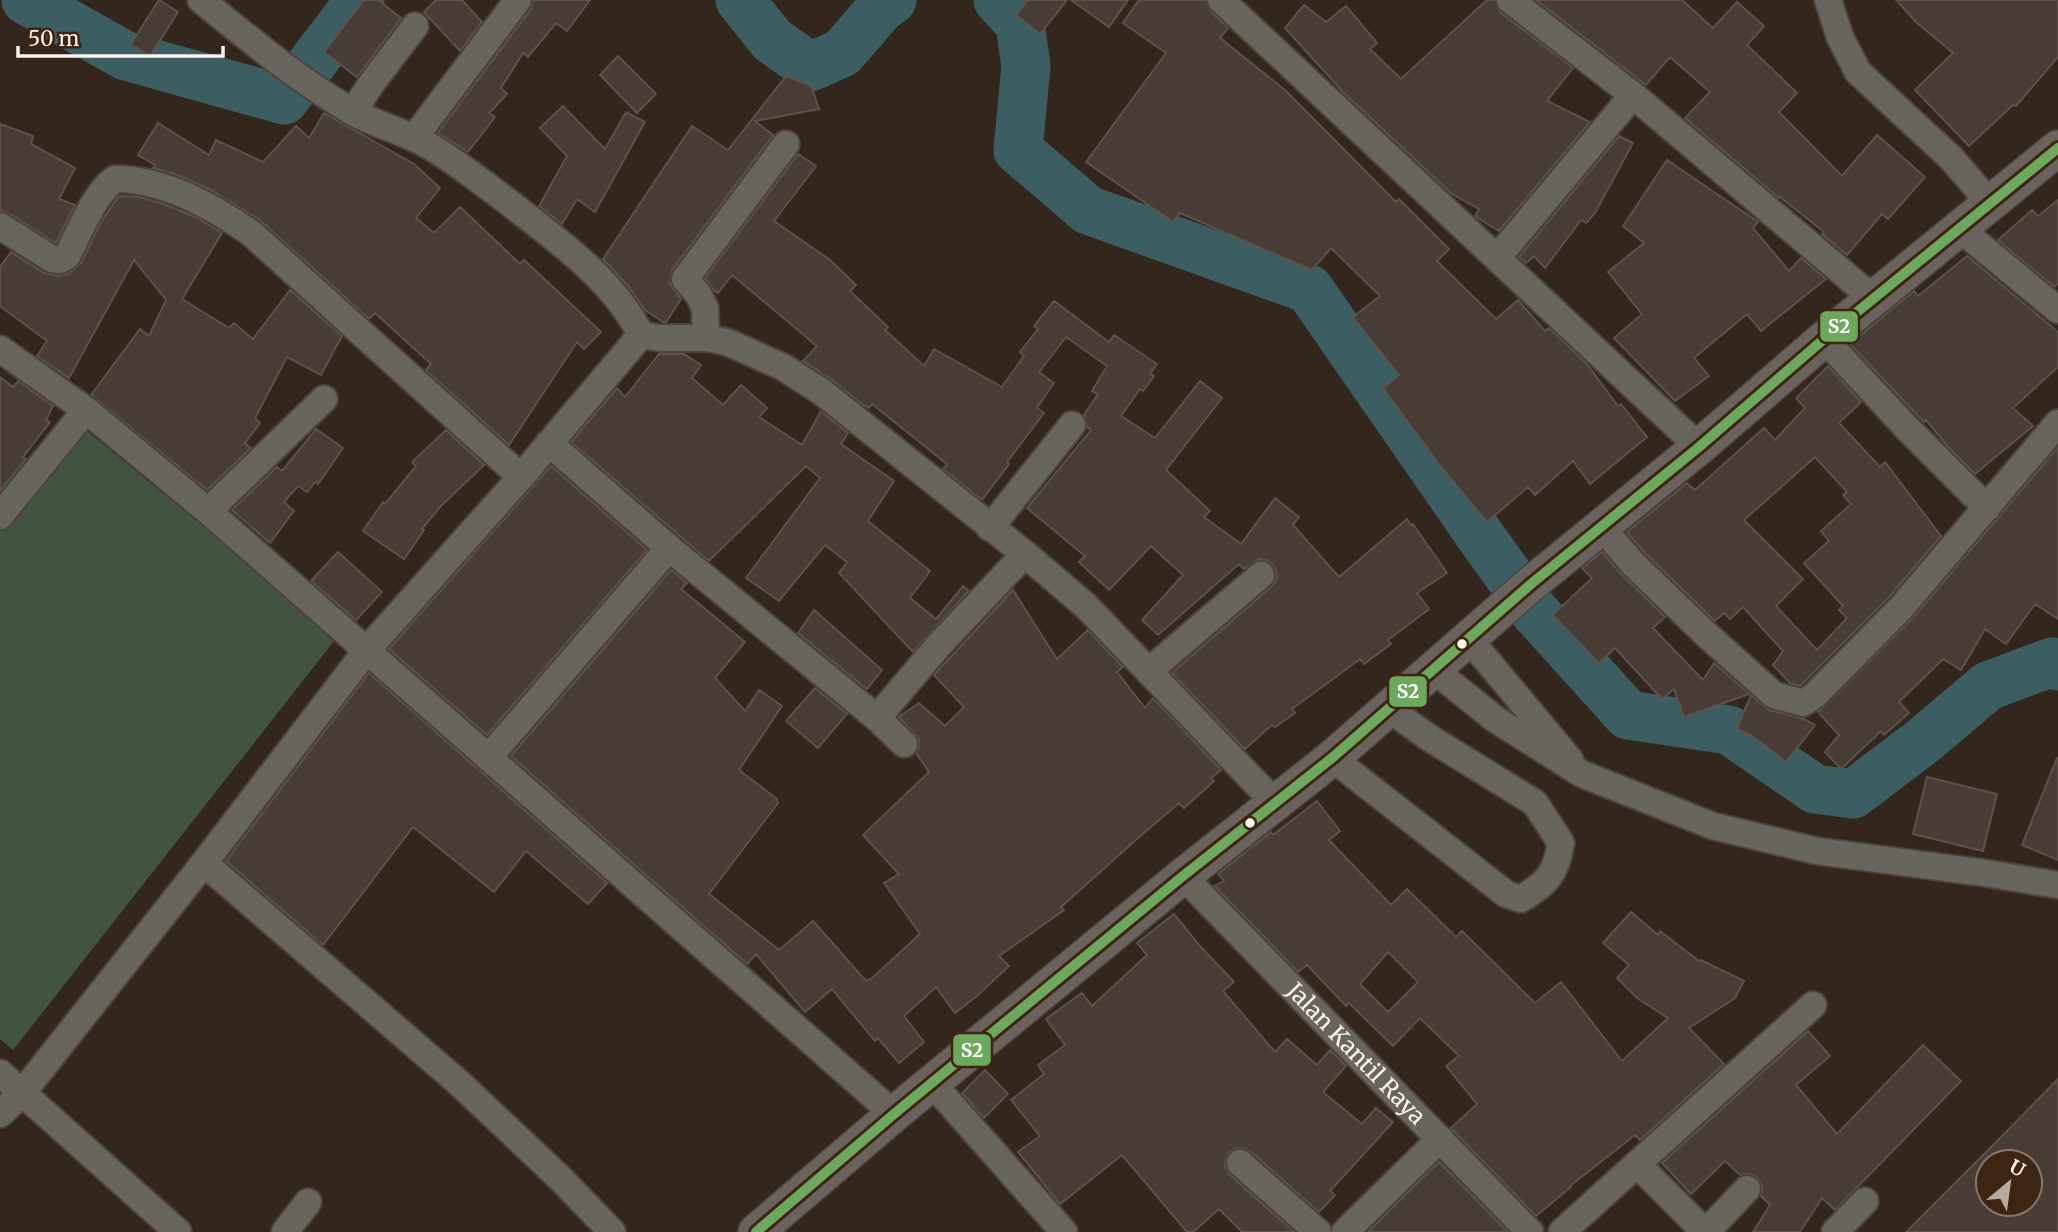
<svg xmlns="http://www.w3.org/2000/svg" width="2058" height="1232" viewBox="0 0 2058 1232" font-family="Merriweather,serif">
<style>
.green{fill:#435341}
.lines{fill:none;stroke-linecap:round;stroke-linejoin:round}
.river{stroke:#3c5e62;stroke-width:49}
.building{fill:#483c36;stroke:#5d514c;stroke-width:2;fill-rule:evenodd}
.minor-casing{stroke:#4e433c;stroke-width:30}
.major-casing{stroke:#4e433c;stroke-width:38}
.minor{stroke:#68645e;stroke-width:26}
.major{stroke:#6a635d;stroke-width:35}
.bus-1-casing{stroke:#3d2413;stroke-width:16}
.bus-1{stroke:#6ea85f;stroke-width:10}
.bus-dot{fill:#fdf2ec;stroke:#3d2413;stroke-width:2.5}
.labels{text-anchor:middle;stroke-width:5;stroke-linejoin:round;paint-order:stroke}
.street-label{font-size:23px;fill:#fdf2ec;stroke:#3d2413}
.line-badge{stroke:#3d2413;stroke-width:2.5}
.badge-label{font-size:19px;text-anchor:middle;font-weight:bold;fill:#fff}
</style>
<rect width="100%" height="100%" fill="#33261d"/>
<path class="green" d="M77,423L338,636L13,1050L0,1039V522Z"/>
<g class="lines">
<path class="river" d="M26,0L126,56L284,100L360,0
M740,0L772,40L810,67L842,53L881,8L892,0
M998,0L1020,24L1026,66L1018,150L1088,210L1309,289L1481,537L1534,611L1628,715L1729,730L1815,789L1853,794L1923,741L1988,686L2052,662L2058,666"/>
</g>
<path class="building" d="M159,0L178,12L150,56L131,44Z
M364,0H378L401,18L357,77L324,52Z
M436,0H462L482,22L460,51L424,12Z
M533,0H590L567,31L556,23L528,57L523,53L501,88L507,94L489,113L495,117L468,152L438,133L531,9Z
M1028,0H1067L1040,34L1016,15Z
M1071,0H1128L1109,27Z
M1139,0H1206L1210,11L1228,28L1220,38L1285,90L1396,202L1399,199L1449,249L1437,261L1496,319L1518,300L1545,331L1549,328L1586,363L1618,406L1621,404L1647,437L1590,484L1573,461L1535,495L1528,487L1487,522L1441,467L1383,388L1399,375L1353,317L1380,296L1331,248L1312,270L1180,213L1173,222L1086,162L1166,53L1123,23Z
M1487,0H1495L1500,12L1573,68L1547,101L1590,122L1499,231L1476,217L1475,216L1479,209L1452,194L1343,92L1285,28L1304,5L1326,22L1346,6L1377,43L1370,49L1401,79Z
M1536,0H1682L1713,28L1737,2L1764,26L1747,45L1797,93L1779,112L1842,176L1877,135L1925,177L1888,219L1882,214L1847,255L1822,234L1824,232L1780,197L1779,198L1685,118L1710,92L1670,57L1646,85Z
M1896,0H2058V57L2016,106L2013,105L1969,146L1915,90L1953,53L1916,22Z
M618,56L656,94L637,113L600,75Z
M786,76L811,86L819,109L755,121L773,135L672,270L670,284L681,299L666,322H663L645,310L628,286L603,259L692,126L728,150Z
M563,106L605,149L626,112L645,122L595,212L577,199L562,224L539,206L567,156L540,128Z
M324,113L414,164L440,188L416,218L434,233L460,207L520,264L524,260L601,332L584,349L577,342L509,445L426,370L431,364L375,313L369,319L260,220L211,190L175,174L153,168L155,165L138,155L158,123L209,155L216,140L263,162L296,126L309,138Z
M0,124L33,136L31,144L75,168L59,199L75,205L56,243L8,213L0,210Z
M1619,136L1633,143L1595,213L1586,223L1581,220L1545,268L1534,256L1526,263L1519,257Z
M798,154L816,166L774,221L830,260L856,285L850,291L888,327L885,330L924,366L934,349L1002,387L1024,356L1020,352L1038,329L1034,326L1054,301L1109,342L1114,335L1157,364L1150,374L1154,376L1143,391L1140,389L1121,416L1155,438L1200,381L1222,398L1166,470L1210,511L1204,517L1241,544L1275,498L1299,517L1293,525L1339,577L1407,519L1411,525L1413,524L1447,573L1417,593L1429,609L1388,640L1391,644L1364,664L1360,659L1292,709L1295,713L1275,727L1272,725L1245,749L1172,673L1271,587L1276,581L1277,573L1272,564L1266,560L1259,559L1244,569L1239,564L1158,635L1142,620L1183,575L1151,546L1109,590L1079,562L1085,556L1027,508L1091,430L1087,427L1084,415L1098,394L1092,391L1107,366L1066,337L1039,372L1054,383L1037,408L1044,413L1007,462L1009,464L982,500L943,469L947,464L872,404L869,408L863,405L832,380L803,361L817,346L732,275L718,293L714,290L705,278Z
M1667,160L1758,222L1753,228L1789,271L1801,258L1826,279L1761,331L1747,314L1694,358L1709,376L1675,401L1614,338L1642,314L1608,272L1644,243L1623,226Z
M119,196L139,197L164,204L197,218L222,233L182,299L229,328L234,323L253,339L290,290L342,336L321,375L287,357L255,418L260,423L245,443L251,448L207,490L91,395L140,329L149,336L166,300L134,260L69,378L37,356L47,341L0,306V267L11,252L44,273L58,276L68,274L81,263L101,222Z
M2058,200V284L2054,287L1998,240L2032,210L2038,216Z
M1967,256L2058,332V367L2013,408L2033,426L1975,474L1949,448L1926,420L1924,422L1850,344L1914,291L1918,296Z
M659,354H684L701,365L692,378L723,405L741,385L767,408L759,417L802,445L821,411L848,433L841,444L894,481L868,521L930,571L910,598L936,619L963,586L969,591L913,652L839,573L847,562L825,545L779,601L746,578L820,478L806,466L709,561L571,442L617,388L625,397Z
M1828,366L1861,402L1839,423L1880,467L1885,462L1941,536L1889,597L1800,686L1790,683L1773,665L1783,651L1743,607L1730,619L1724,613L1715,621L1645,553L1627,532L1687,483L1695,490L1764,428L1775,440L1805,408L1796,398ZM1815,457L1847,492L1843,495L1851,504L1821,531L1829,541L1804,563L1843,606L1839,610L1847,618L1817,650L1776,606L1803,579L1744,520Z
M0,377L13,387L18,381L53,406L46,420L50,422L23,457L26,459L0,491Z
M316,429L343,448L318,484L315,482L307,492L298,486L284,502L294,511L270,543L232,510L277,467L282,471Z
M446,430L484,465L441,506L422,529L424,530L404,559L363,531L383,502L385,504L416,466L412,462Z
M2058,447V619L2035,604L2006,644L1985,629L1961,670L1943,659L1899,702L1909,713L1884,735L1881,731L1841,769L1825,752L1839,735L1818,712L1912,619Z
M551,466L647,550L487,735L389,649Z
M338,552L382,592L356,620L311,581Z
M1602,552L1622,575L1665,617L1653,628L1703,680L1714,663L1749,694L1684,717L1674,689L1662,699L1615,648L1599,663L1553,615L1592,578L1582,568Z
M671,570L687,583L681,589L745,642L715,678L745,711L759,690L782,706L739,770L777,799L778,803L709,894L779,950L813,921L866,981L871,979L920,934L884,883L899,874L863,835L929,772L916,753L919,747V739L899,717L919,703L945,726L964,707L934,675L1013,590L1057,659L1088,630L1123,667L1117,672L1145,708L1153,698L1221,770L1211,778L1214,781L1184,808L1179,803L1138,838L1061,907L1064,910L999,956L1009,966L977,996L955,1013L936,987L904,1016L924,1042L899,1063L878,1038L875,1041L832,989L805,1012L756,954L747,964L511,756Z
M814,610L882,670L867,689L798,633Z
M369,673L607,883L588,904L526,851L494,892L413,827L323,945L226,861Z
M815,688L847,714L818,748L786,721Z
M1751,695L1769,710L1804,719L1815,725L1786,762L1751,735L1737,729Z
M2057,758H2058V860L2022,845Z
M1927,777L1997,794L1983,851L1913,834Z
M1317,801L1340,831L1329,840L1391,905L1407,889L1456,937L1462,931L1535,1003L1561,982L1622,1061L1668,1018L1637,998L1617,978L1629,965L1603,943L1631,912L1658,935L1660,931L1699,961L1701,960L1744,981L1735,998L1689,1028L1724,1064L1640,1140L1635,1135L1570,1186L1571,1187L1536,1216L1451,1128L1477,1104L1446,1066L1459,1056L1420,1018L1393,1046L1349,1003L1346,1006L1307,965L1298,972L1215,886L1224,881L1218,874L1271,832L1273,835ZM1388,952L1418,982L1388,1012L1360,984Z
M1174,914L1199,945L1234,982L1223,991L1275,1052L1287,1039L1317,1065L1330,1050L1346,1066L1323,1092L1362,1124L1376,1108L1393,1122L1330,1191L1335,1195L1319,1212L1250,1151L1242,1148H1236L1229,1152L1225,1161V1167L1229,1174L1294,1232H1242L1219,1209L1193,1232H1187L1122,1155L1060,1204L1018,1152L1040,1136L1011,1100L1044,1074L1038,1065L1065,1045L1046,1019L1082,993L1092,1006L1147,955L1137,943Z
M1808,1031L1830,1056L1796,1085L1837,1134L1923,1045L1961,1081L1835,1210L1822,1198L1800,1232H1753L1770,1205L1761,1196L1762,1185L1757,1177L1750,1174L1740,1175L1725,1161L1691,1194L1662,1163Z
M985,1070L1008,1094L984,1118L962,1093Z
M2058,1079V1232H1906L1999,1139ZM1988,1162H2030V1204H1988Z
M1439,1162L1508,1232H1368L1370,1230Z"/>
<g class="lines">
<g class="minor-casing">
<g id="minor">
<path d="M201,0C249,39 297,79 351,111C375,125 404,131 428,145C457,162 484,184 511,204C558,241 614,280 641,335L660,338H706L727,342L783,367L822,392L1025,554L1086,606L1275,803"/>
<path d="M1221,0L1699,447"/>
<path d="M1510,0L1633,95L1875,300"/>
<path d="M1828,0L1840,37L1858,72L1951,158L1990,203"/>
<path d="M353,112L371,84L415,26"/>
<path d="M414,138L518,0"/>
<path d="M0,226L52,259L60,260L67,256C78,235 95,192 115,179C164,179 212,206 251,233L521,477"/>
<path d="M1960,229L2058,310"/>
<path d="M1497,258L1633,95"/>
<path d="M706,338L705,308L698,294L685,279L786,144"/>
<path d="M1824,339L1906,427L1987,508"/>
<path d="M0,349L86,410L208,511L894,1114"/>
<path d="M549,443L669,548L877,718L904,744"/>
<path d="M208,511L324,399"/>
<path d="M0,516L86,410"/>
<path d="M1601,526L1633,564L1707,635L1774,695L1803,703L1815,695L1901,608L2058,423"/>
<path d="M990,528L1072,425"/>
<path d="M1469,639L1570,760"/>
<path d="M1434,670L1495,719L1582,774L1713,826L1817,851L1985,873L2058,885"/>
<path d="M1149,671L1261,575"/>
<path d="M877,718L938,646L1025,554"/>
<path d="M488,758L669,548"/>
<path d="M1332,758L1506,894L1521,899C1547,883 1556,874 1561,843L1535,803L1428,737L1388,708"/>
<path d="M204,863L458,1082L562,1180L612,1232"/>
<path id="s1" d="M1183,876L1530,1232"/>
<path d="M0,1073L178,1232"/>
<path d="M932,1083L1064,1232"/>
<path d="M0,1114L23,1092L204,863L367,650L521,477L641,335"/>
<path d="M1240,1163L1318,1232"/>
<path d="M1637,1164L1705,1232"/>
<path d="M285,1232L308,1202"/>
<path d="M1345,1232L1440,1139"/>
<path d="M1562,1232L1813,1005"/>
<path d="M1706,1232L1747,1189"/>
<path d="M1835,1232L1865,1201"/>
</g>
</g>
<g class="major-casing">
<path id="major" d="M756,1232L894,1114L1183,876L1332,758L1531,584L1699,447L1824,339L2058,148"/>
</g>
<use href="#minor" class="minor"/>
<use href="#major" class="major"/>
<g class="bus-1-casing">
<path id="bus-1" d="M756,1232L894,1114L1183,876L1332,758L1531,584L1699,447L1824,339L2058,148"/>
</g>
<use href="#bus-1" class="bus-1"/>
</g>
<g class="bus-dot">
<circle cx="1462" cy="644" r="6"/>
<circle cx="1250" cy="823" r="6"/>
</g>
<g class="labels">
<g class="street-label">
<text dy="8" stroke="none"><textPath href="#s1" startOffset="248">Jalan Kantil Raya</textPath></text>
</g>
</g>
<g class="line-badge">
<rect x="1819" y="310" width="40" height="33" rx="7" fill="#6ea85f"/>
<rect x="1388" y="675" width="40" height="33" rx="7" fill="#6ea85f"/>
<rect x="952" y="1033" width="40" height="34" rx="7" fill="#6ea85f"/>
</g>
<g class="badge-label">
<text x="1839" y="333">S2</text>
<text x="1408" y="698">S2</text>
<text x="972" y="1057">S2</text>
</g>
<g transform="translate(2009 1183) rotate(29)"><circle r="33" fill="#3d2413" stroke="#8a766a" stroke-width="2"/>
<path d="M0-5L12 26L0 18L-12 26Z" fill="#b6aba4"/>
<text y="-10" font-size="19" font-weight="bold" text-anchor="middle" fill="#fdf2ec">U</text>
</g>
<path d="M18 46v10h205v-10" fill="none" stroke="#fdf2ec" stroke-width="3.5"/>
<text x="28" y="46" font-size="21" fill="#fdf2ec" stroke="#3d2413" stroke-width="5" paint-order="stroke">50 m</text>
</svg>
